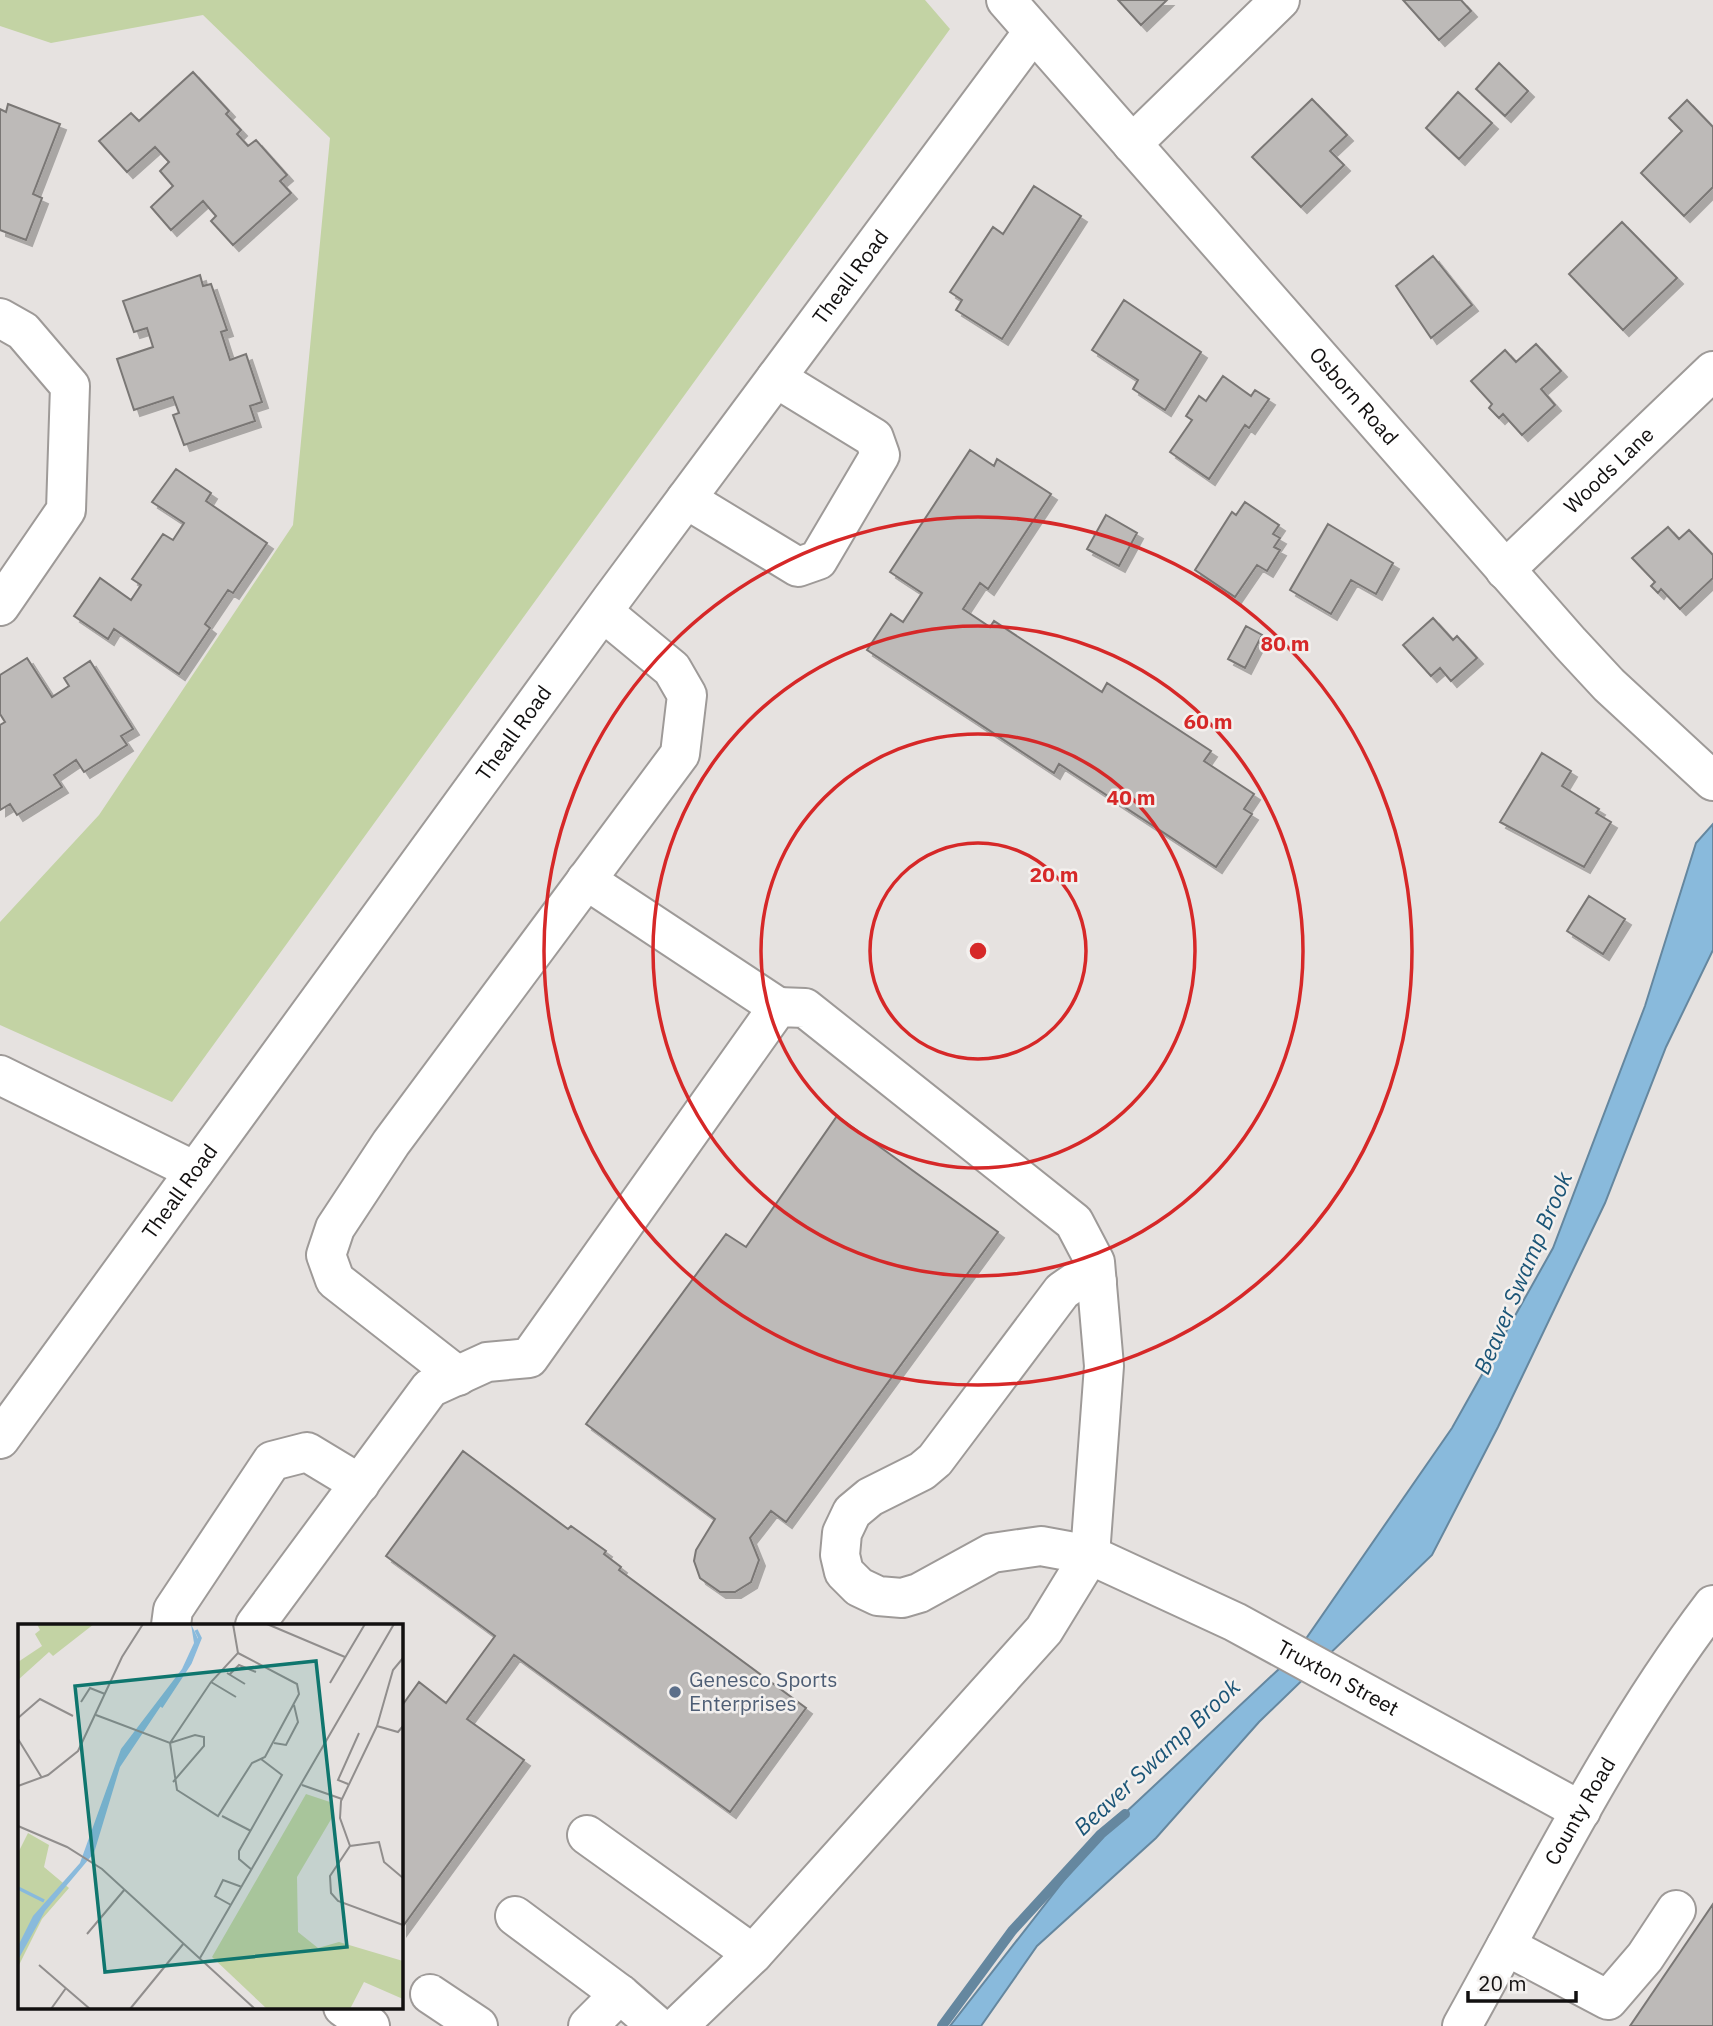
<svg xmlns="http://www.w3.org/2000/svg" width="1713" height="2026" viewBox="0 0 1713 2026" font-family="'IBM Plex Sans',sans-serif">
<style>
.green{fill:#c3d3a4}
.water{fill:#89badc;stroke:#65879f;stroke-width:2}
.lines{fill:none;stroke-linecap:round;stroke-linejoin:round}
.stream{stroke:#65879f;stroke-width:10}
.building{fill:#bdbab8;stroke:#7a7775;stroke-width:2;filter:url(#shadow)}
.minor-casing{stroke:#9e9a98;stroke-width:42}
.minor{stroke:#fff;stroke-width:38}
.ring{fill:none;stroke:#d62828;stroke-width:3.5}
.service-dot{fill:#5c6f8a;stroke:#f3f0ee;stroke-width:2.5}
.labels{text-anchor:middle;stroke-width:5;stroke-linejoin:round;paint-order:stroke}
.street-label{font-size:21px;fill:#121010;stroke:#f3f0ee}
.service-label{font-size:21px;fill:#4e5e75;stroke:#f3f0ee;text-anchor:start}
.water-label{font-size:23px;font-style:italic;fill:#1b5577;stroke:#f3f0ee}
.inset-river{fill:none;stroke:#89badc;stroke-width:3.5}
.inset-road{fill:none;stroke:#918e8d;stroke-width:2}
.view{fill:#0f766e;fill-opacity:0.15;stroke:#0f766e;stroke-width:3.5}
.inset-edge{fill:none;stroke:#121010;stroke-width:3.5}
.centre{fill:#d62828;stroke:#f3f0ee;stroke-width:3.5}
.ring-label{font-size:21px;text-anchor:middle;font-weight:bold;fill:#d62828;stroke:#f3f0ee;stroke-width:5;stroke-linejoin:round;paint-order:stroke}
</style>
<defs>
<filter id="shadow"><feDropShadow dx="6" dy="6" stdDeviation="0" flood-color="#0004"/></filter>
</defs>
<rect width="100%" height="100%" fill="#e6e2e0"/>
<path class="green" d="M0,0H925L950,29L172,1102L0,1025V922L99,815L293,525L330,138L203,15L51,43L0,26Z"/>
<path class="water" d="M1713,824V950L1666,1047L1605,1203L1498,1427L1432,1555L1259,1722L1156,1838L1037,1946L981,2026H950L1093,1843L1296,1653L1452,1428L1553,1248L1645,1006L1696,843Z"/>
<g class="lines">
<path class="stream" d="M942,2026L1012,1931L1101,1834L1125,1814"/>
</g>
<path class="building" d="M1118,0H1167L1141,25Z
M1403,0H1461L1471,11L1439,40Z
M1499,63L1528,91L1505,116L1476,89Z
M193,72L229,111L226,114L241,130L237,134L248,146L256,140L287,175L280,181L291,193L233,245L211,221L216,216L203,201L171,230L151,207L173,186L160,171L169,162L155,147L127,172L99,141L131,113L139,121Z
M1458,92L1492,123L1459,159L1426,128Z
M1312,99L1347,135L1330,151L1344,165L1301,207L1252,157Z
M1687,100L1713,127V187L1684,216L1641,173L1682,131L1669,118Z
M8,104L60,124L33,194L42,198L26,240L0,230V109L6,112Z
M1034,186L1081,216L1002,339L956,310L962,300L950,292L993,227L1003,234Z
M1622,222L1677,278L1623,330L1569,274Z
M1433,256L1472,305L1431,338L1396,286Z
M200,275L203,286L211,284L227,330L221,332L230,360L246,354L262,402L250,406L255,421L184,445L173,415L179,413L173,397L134,410L117,359L153,347L147,328L134,332L123,301Z
M1124,300L1201,352L1165,410L1133,389L1138,380L1092,350Z
M1536,344L1561,371L1541,389L1555,405L1522,435L1503,414L1499,418L1489,408L1492,404L1471,381L1505,350L1516,362Z
M1223,376L1251,396L1255,390L1269,399L1249,428L1245,425L1209,479L1170,452L1192,420L1186,416L1199,396L1206,401Z
M970,450L994,466L997,459L1051,494L988,589L980,583L963,609L990,627L994,621L1102,692L1107,683L1211,751L1204,761L1254,794L1244,809L1252,814L1216,867L1059,764L1054,773L867,650L891,614L903,622L922,593L890,572Z
M176,469L211,493L206,501L267,543L233,593L228,590L205,624L210,628L179,674L114,629L108,639L74,616L100,578L131,600L141,585L132,579L163,534L173,540L184,523L152,502Z
M1245,502L1279,525L1273,534L1280,538L1274,547L1280,550L1267,571L1257,565L1235,597L1195,570L1232,512L1236,515Z
M1106,515L1137,533L1119,566L1087,549Z
M1328,524L1393,563L1376,594L1351,580L1331,614L1290,590Z
M1668,527L1679,539L1689,530L1713,555V578L1680,609L1661,589L1658,593L1651,586L1655,582L1632,558Z
M1433,618L1453,640L1457,636L1477,658L1451,681L1440,668L1431,676L1403,645Z
M1246,626L1262,635L1245,668L1228,659Z
M27,658L52,697L69,686L64,678L90,661L133,729L121,736L127,745L84,772L76,760L54,775L62,787L17,815L10,804L0,810V725L5,722L0,714V675Z
M1542,753L1571,771L1562,786L1599,809L1596,813L1611,822L1584,867L1500,822Z
M1589,896L1625,919L1603,954L1567,931Z
M837,1116L998,1232L786,1522L771,1511L750,1538L759,1560L751,1582L735,1592H720L700,1578L694,1561L696,1550L715,1519L586,1424L726,1234L746,1247Z
M463,1451L568,1529L571,1526L606,1551L604,1554L621,1567L619,1570L806,1708L730,1812L514,1655L467,1719L524,1760L401,1929V1707L419,1682L446,1703L495,1636L386,1556Z
M1713,1904V2026H1630Z"/>
<g class="lines">
<g class="minor-casing">
<g id="minor">
<path id="s1" d="M1006,0L1570,643L1609,685L1713,781"/>
<path d="M1132,144L1280,0"/>
<path d="M0,318L23,331L70,386L66,510L0,606"/>
<path d="M686,499L798,567L818,560L880,455L874,438L776,378"/>
<path id="s2" d="M1505,570L1713,371"/>
<path d="M586,880L778,1007"/>
<path d="M0,1075L195,1171"/>
<path id="s3" d="M1097,1282H1075L1062,1291L935,1460L922,1471L870,1497L852,1512L842,1533L840,1555L844,1572L859,1587L878,1596L902,1598L919,1593L992,1553L1041,1546L1090,1555L1235,1622L1581,1811"/>
<path d="M458,1376L335,1280L326,1255L335,1228L391,1143L680,754L687,695L672,669L603,612"/>
<path id="s4" d="M0,1439L611,600L1033,32"/>
<path d="M171,1625L173,1610L272,1461L307,1452L360,1484"/>
<path d="M255,1625L430,1388L487,1362L529,1358L778,1007L805,1008L1074,1222L1095,1262L1104,1366L1090,1555L1044,1630L753,1954L678,2026"/>
<path d="M587,1835L753,1954"/>
<path d="M515,1916L620,1994L657,2026"/>
<path d="M1506,1946L1608,2000L1645,1957L1676,1910"/>
<path d="M430,1994L478,2026"/>
<path d="M343,2007L370,2026"/>
<path d="M588,2026L620,1994"/>
<path id="s5" d="M1462,2026C1540,1886 1616,1732 1713,1605"/>
</g>
</g>
<use href="#minor" class="minor"/>
</g>
<g class="ring">
<circle cx="978" cy="951" r="108"/>
<circle cx="978" cy="951" r="217"/>
<circle cx="978" cy="951" r="325"/>
<circle cx="978" cy="951" r="434"/>
</g>
<circle class="service-dot" cx="675" cy="1692" r="7"/>
<g class="labels">
<g class="street-label">
<text dy="7" stroke="none"><textPath href="#s4" startOffset="1440">Theall Road</textPath></text>
<text dy="7" stroke="none"><textPath href="#s1" startOffset="527">Osborn Road</textPath></text>
<text dy="7" stroke="none"><textPath href="#s2" startOffset="144">Woods Lane</textPath></text>
<text dy="7" stroke="none"><textPath href="#s4" startOffset="873">Theall Road</textPath></text>
<text dy="7" stroke="none"><textPath href="#s4" startOffset="306">Theall Road</textPath></text>
<text dy="7" stroke="none"><textPath href="#s3" startOffset="954">Truxton Street</textPath></text>
<text dy="7" stroke="none"><textPath href="#s5" startOffset="245">County Road</textPath></text>
</g>
<g class="service-label">
<text x="689" y="1687">Genesco Sports<tspan x="689" dy="24">Enterprises</tspan></text>
</g>
<g class="water-label">
<text transform="translate(1523 1273) rotate(-67)" y="8">Beaver Swamp Brook</text>
<text transform="translate(1157 1757) rotate(-43)" y="8">Beaver Swamp Brook</text>
</g>
</g>
<g transform="translate(18 1624)">
<rect width="385" height="385" fill="#e6e2e0"/>
<path d="M19,0H76L35,32L31,28L0,56V38L24,22L17,10L22,6ZM288,170L315,179V192L279,253L280,308L300,324L321,318L385,337V375L346,358L332,385H249L194,333ZM10,209L31,221L26,243L51,264L24,295L0,343V229Z" fill="#c3d3a4"/>
<path d="M173,0L181,17L173,37L102,143L76,229L27,287L0,336V322L15,292L62,239L103,125L164,45L176,19Z" fill="#89badc"/>
<path class="inset-river" d="M143,83L172,39L182,14L178,6M0,264L26,277"/>
<path class="inset-road" d="M215,0L220,29L193,58L152,119L159,166L200,192L234,139L247,133L281,70L279,60L220,29M249,0L327,33M385,34L375,46L359,102L380,108L385,102M209,49L227,60M211,51L221,41L238,48M193,58L218,73M312,59L347,0M63,78L72,64L87,70M78,91L152,119L177,111L186,113V122L155,158M0,94L22,75L55,92M0,115L24,154M256,119L268,121L280,98L276,81M330,160L320,156L341,109M284,161L324,175M0,162L30,151L60,127L104,33L125,0M204,192L233,207M0,202L49,223L84,245L237,385M332,222L322,194L323,177L359,102M234,246L221,235V227L264,151L243,135M385,254L366,238L361,218L332,222L312,252L313,269L320,277L385,301M213,281L197,272L205,256L224,263M69,310L107,265M182,334L376,0M21,341L72,385M33,385L48,364M112,385L166,319"/>
<path class="view" d="M298,37L329,323L87,348L57,62Z"/>
<rect width="385" height="385" class="inset-edge"/>
</g>
<circle cx="978" cy="951" r="10" class="centre"/>
<g class="ring-label">
<text x="1285" y="651">80 m</text>
<text x="1208" y="729">60 m</text>
<text x="1131" y="805">40 m</text>
<text x="1054" y="882">20 m</text>
</g>
<path d="M1468 1991v10h108v-10" fill="none" stroke="#121010" stroke-width="3.5"/>
<text x="1478" y="1991" font-size="21" fill="#121010" stroke="#f3f0ee" stroke-width="5" paint-order="stroke">20 m</text>
</svg>
